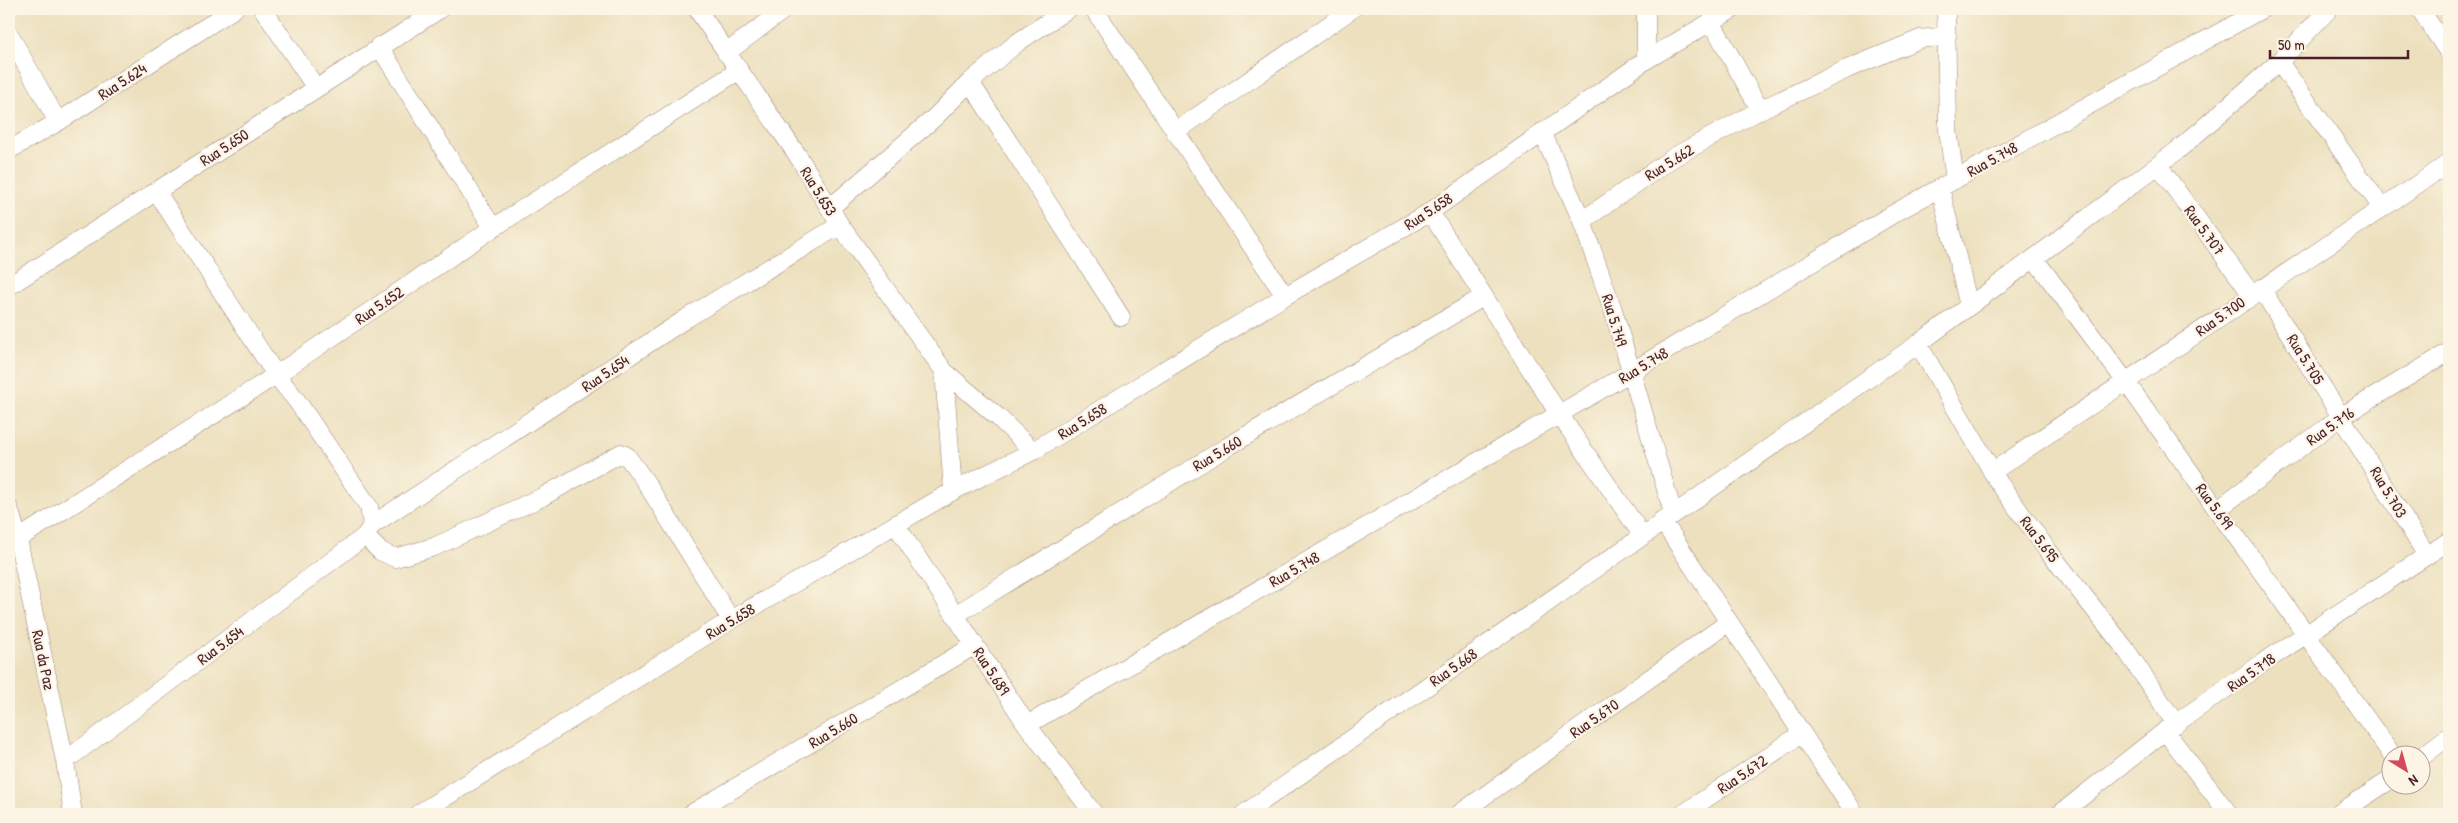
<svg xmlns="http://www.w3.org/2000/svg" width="2458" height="823" viewBox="0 0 2458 823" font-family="'Patrick Hand',sans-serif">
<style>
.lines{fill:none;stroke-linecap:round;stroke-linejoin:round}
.minor-casing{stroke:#9b8074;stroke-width:19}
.minor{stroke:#fff;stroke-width:18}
.labels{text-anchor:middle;stroke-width:4.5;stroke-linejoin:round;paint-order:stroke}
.street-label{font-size:16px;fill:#4a1f2b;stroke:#fcf5e5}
</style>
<rect width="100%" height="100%" fill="#fcf5e5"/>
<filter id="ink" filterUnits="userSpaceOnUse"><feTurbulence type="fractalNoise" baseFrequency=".02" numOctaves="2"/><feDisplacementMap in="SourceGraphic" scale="10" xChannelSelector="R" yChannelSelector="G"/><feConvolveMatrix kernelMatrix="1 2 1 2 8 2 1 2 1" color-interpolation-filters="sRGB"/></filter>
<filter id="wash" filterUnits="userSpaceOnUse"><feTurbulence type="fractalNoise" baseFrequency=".0096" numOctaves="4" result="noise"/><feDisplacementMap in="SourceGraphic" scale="20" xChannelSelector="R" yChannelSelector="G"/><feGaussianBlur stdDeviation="1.12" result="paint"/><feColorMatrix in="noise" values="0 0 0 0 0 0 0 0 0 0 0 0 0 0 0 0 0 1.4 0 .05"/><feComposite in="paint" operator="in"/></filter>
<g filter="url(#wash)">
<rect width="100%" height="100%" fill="#ece0be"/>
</g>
<g filter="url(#ink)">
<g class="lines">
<g class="minor-casing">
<path id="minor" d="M263,9L316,88
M697,9L798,156L840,225L944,371L999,418L1033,451
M1094,9L1285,296
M1946,9L1948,130L1955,180
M2420,9L2449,53
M1711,21L1760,110
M9,34L58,122
M379,46L493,228
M726,53L785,9
M1646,60V9
M2279,62L2382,208
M970,82L1121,317
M1175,132L1352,9
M1542,132L1582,221L1613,310L1673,513
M9,150L58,122L234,9
M2158,165L2252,295
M1940,188L1969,306
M830,208L934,118L970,82L1018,42L1068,9
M1430,212L1559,414L1642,535
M1582,221L1674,157L1760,110L1847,69L1920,39L1947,36
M2034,258L2126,382L2393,756
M9,286L440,9
M2261,288L2426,554
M1918,344L1999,483L2046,548L2124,647L2176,724
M944,371L953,491
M1992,472L2449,163
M9,508L18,539L65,761L73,814
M2218,509L2342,416L2449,352
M1662,520L1855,814
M372,525L687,318L840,225
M896,525L1027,725L1094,814
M365,536L380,551L395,558L434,547L542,497L621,453L627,456L645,481L731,620
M18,539L276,375L493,228L738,71
M955,615L1227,447L1483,297
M1027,725L1631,372L1893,214L2262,9
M2165,731L2229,814
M2420,758L2449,736
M65,761L365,536L372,525L369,507L297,401L276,375L156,191
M418,814L731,620L953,491L1033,451L1285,296L1430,212L1646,60L1733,9
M691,814L975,645
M1244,814L1918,344L2056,242L2178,150L2279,62L2329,9
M1459,814L1729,622
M1683,814L1801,734
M2060,814L2165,731L2264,662L2449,541
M2338,814L2390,780"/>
</g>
<use href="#minor" class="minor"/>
</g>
</g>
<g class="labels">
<g class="street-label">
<text transform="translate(122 81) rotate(-33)" y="6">Rua 5.624</text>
<text transform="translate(224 147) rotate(-33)" y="6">Rua 5.650</text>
<text transform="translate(1992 159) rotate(-29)" y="6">Rua 5.748</text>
<text transform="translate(1669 162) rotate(-32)" y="6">Rua 5.662</text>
<text transform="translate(819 191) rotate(58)" y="6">Rua 5.653</text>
<text transform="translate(1428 211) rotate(-33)" y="6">Rua 5.658</text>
<text transform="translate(2205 230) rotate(54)" y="6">Rua 5.707</text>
<text transform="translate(379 305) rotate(-34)" y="6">Rua 5.652</text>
<text transform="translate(2220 316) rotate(-35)" y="6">Rua 5.700</text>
<text transform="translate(1615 320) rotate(73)" y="6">Rua 5.749</text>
<text transform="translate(2306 359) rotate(58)" y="6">Rua 5.705</text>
<text transform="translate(1643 365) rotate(-31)" y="6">Rua 5.748</text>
<text transform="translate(605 373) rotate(-34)" y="6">Rua 5.654</text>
<text transform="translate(1082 421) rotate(-32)" y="6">Rua 5.658</text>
<text transform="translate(2330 426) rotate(-35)" y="6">Rua 5.716</text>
<text transform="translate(1217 453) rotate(-31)" y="6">Rua 5.660</text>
<text transform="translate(2389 492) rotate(59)" y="6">Rua 5.703</text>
<text transform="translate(2215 506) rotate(54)" y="6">Rua 5.699</text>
<text transform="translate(2040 539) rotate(53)" y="6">Rua 5.695</text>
<text transform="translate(1294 569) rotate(-30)" y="6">Rua 5.748</text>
<text transform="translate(730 621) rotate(-31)" y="6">Rua 5.658</text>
<text transform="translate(220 645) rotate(-37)" y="6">Rua 5.654</text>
<text transform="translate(44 660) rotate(78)" y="6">Rua da Paz</text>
<text transform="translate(1453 667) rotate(-35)" y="6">Rua 5.668</text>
<text transform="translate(992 671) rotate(57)" y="6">Rua 5.689</text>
<text transform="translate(2251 672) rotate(-35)" y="6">Rua 5.718</text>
<text transform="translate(1594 718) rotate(-35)" y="6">Rua 5.670</text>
<text transform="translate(833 730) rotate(-31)" y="6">Rua 5.660</text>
<text transform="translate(1742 774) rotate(-34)" y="6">Rua 5.672</text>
</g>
</g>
<rect width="2458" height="823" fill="none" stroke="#fcf5e5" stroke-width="30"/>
<g transform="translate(2406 770) rotate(143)"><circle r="24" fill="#fcf5e5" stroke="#b59f9b"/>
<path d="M0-4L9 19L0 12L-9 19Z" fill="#d1495b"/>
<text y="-8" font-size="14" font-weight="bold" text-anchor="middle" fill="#4a1f2b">N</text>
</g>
<path d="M2270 50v8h138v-8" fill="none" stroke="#4a1f2b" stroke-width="2.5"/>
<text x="2278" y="50" font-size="15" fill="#4a1f2b" stroke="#fcf5e5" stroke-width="4" paint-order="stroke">50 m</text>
</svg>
